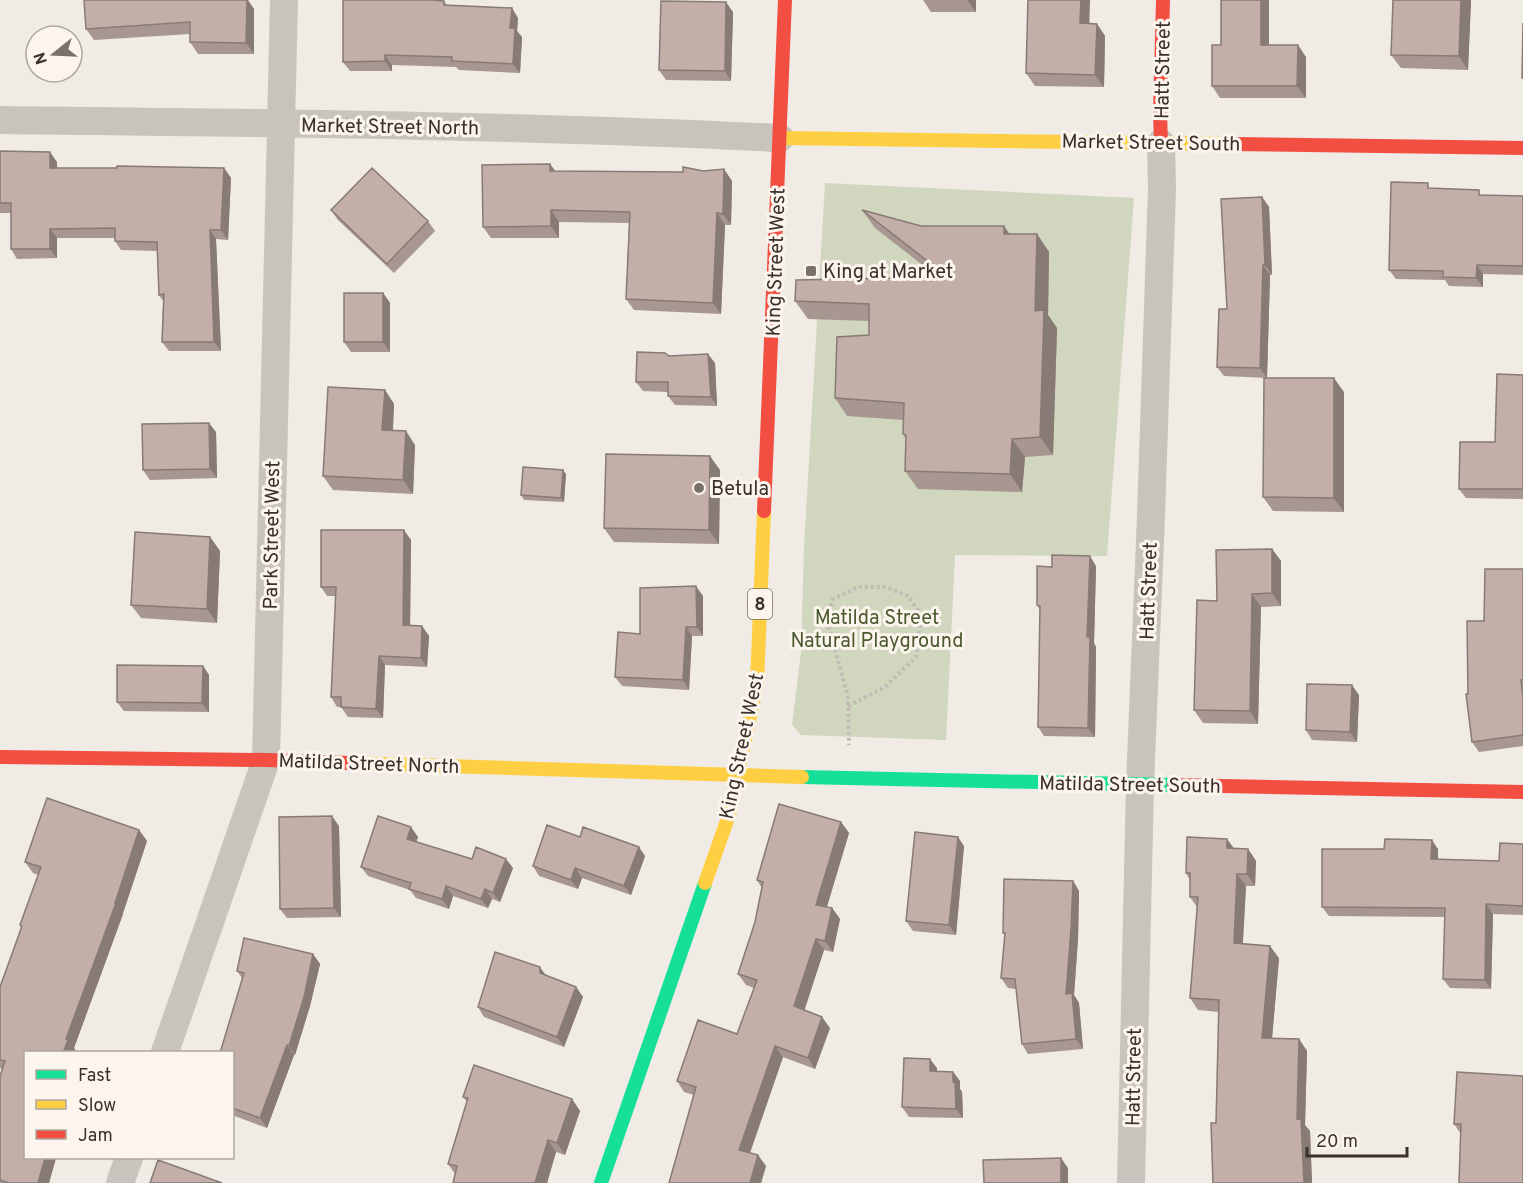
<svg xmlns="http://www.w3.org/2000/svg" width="1523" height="1183" viewBox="0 0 1523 1183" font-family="Overpass,sans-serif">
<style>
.green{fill:#d1d6bf}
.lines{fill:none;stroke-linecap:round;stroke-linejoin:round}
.path{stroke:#c2bbb6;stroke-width:4;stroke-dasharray:3 3;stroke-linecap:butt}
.street{stroke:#c9c3be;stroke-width:28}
.fast{stroke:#16e098;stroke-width:14}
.slow{stroke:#ffcf43;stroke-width:14}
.jam{stroke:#f24e42;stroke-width:14}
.wall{fill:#a89690}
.shaded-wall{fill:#887a75}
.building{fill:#c3afa7;stroke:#887a75;stroke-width:1.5}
.poi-dot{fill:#7a716c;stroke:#fbf5ee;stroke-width:2}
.labels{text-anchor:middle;stroke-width:6;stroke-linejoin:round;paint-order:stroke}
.shield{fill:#fbf5ee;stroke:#756b66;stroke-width:1.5}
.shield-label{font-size:18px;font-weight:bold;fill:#3b302b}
.street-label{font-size:20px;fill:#3b302b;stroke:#fbf5ee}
.poi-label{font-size:20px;fill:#3b302b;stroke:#fbf5ee;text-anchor:start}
.park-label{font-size:20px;fill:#4a5a2e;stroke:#fbf5ee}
</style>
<rect width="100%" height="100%" fill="#f0ebe5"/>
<path class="green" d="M825,183L1134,198L1107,556L955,555L946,740L801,735L792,725L801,652L804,547Z"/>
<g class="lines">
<path class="path" d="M848,706L885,687L916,657L921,615L908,596L886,587H858L833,599L827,620L848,697L849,745"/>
<path class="street" d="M0,120C260,123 520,125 780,138
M165,1052L266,760L284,0
M120,1183L129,1158
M1131,1183L1140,784L1151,516L1162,188L1161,143"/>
<path class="fast" d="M802,777L1174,785
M601,1183L705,883"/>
<path class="slow" d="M780,138L1231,144
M350,763L802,777
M705,883L729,815L757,683L764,511"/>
<path class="jam" d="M1161,143L1160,113L1163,0
M1231,144L1523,148
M764,511L785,0
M0,757L266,760L350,763
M1174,785L1523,792"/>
</g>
<path class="wall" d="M923,0H976V12H931Z
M1393,0H1471L1468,70L1401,68L1391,55Z
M439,1H444L447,5L518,18L517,31L522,37L520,73L459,70L456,67L392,65V71H350L343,62Z
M254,9V54H198L190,42V34L94,40L86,29Z
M733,12L731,81L666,80L659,70Z
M1089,24H1097L1105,36L1104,87L1035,86L1026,73Z
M1269,45L1306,57V98H1220L1212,86Z
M0,151L57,162V168H224L231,178L228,240L216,239L221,351H169L162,342L163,301L159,295L157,251L121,250L115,241V238H57V258L17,259L11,249V213H0Z
M550,164L555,171L732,181L731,225H725L721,314L634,310L626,299L629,223L559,222V238H491L483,227Z
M1432,188L1483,195L1523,196V275L1483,274V287L1449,286L1445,280L1396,279L1389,270Z
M1262,197L1269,207L1272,275H1270L1267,378L1224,376L1217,367L1227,309Z
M331,210L428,221L435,231L394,273L338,220Z
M862,210L921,226H1004L1009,234H1037L1049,252L1048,315L1057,328L1053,455L1025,457L1022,492L918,489L905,471L906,439L903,434V420L847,416L835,398L869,335V321L808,319L795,301L938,277L875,228Z
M383,293L390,303V352H351L344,342Z
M669,356L715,363L717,406L675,405L668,396V392L643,391L636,382Z
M1523,375V499L1466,498L1459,489L1495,442Z
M385,390L394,404L393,431L415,445L413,494L333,490L323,476Z
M1344,392V512L1273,511L1263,497Z
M216,432L217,478L150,480L143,470Z
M720,470L719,544L614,542L604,528Z
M566,474L564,502L524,500L521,495Z
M210,537L220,551L217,623L141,618L131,605Z
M411,540L410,626H422L429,636L427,667L385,665L383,718L348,717L341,707H337L331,697L336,596H327L321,587Z
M1272,549L1281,561V606L1261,607L1258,724L1203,723L1194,710L1217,601Z
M1096,566L1094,643L1096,647L1095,737L1044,736L1038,727L1040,610L1037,605L1052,567Z
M1523,569V746L1479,752L1472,742L1468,694Z
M703,596V636H692L689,690L622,686L615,677L640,634Z
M203,666L209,675V712L124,711L117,702Z
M1359,695L1357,742L1312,740L1306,730Z
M841,822L849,833L827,907L832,908L840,919L833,952L824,950L804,1010L830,1028L815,1069L783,1057L750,1153L766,1166L761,1183L694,1095L684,1092L677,1081L737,1034L754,988L746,985L738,974L755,922L762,888L757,880Z
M339,826L341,917L287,918L280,909Z
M139,830L147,841L123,913V914L74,1048L76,1051L75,1053H26V1158H56L49,1183H0V1076L2,1069L0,1068V987L21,928L20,925L38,875L33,873L25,862Z
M418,837L416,842L472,859L513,868L500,902L492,899L488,908L453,896L449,909L416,898L410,890L368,876L361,867Z
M580,837L645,856L631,895L582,878L578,889L539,876L533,866Z
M1523,844V915L1493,914L1491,989L1450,988L1443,979L1445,917L1329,916L1322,907L1438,849V859L1499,861Z
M964,846L956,935L913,931L906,921Z
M1234,848L1248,849L1256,861L1255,886H1246L1243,943L1279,958L1272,1038L1299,1039L1307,1051L1305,1125L1310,1131L1312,1183H1213L1216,1123L1219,1012L1198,1010L1190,998L1197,907L1190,897V880L1186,873Z
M1073,881L1079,891L1078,939L1074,995L1079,1003L1083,1049L1028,1054L1022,1044L1016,989L1008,988L1001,978L1005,935L1003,933Z
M313,954L320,964L310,1006L295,1055H294L267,1128L232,1115V1053L242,978L237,971Z
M576,987L583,997L564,1047L484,1017L478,1007Z
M937,1068V1071L953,1072L960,1081V1089L962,1092L963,1118L909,1117L902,1107Z
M1523,1076L1461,1134L1454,1124Z
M463,1097L572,1099L580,1111L565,1155L556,1152L547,1183H453L455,1174L448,1164L467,1102Z"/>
<path class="shaded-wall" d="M247,0H248L254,9V54L246,43Z
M967,0H976V12Z
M1081,0H1090L1089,36L1080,23Z
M1261,0H1269V57L1261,45Z
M1461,0H1471L1468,70L1459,56Z
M726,2L733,12L731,81L725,71Z
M512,8L518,18L517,31L522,37L520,73L513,64L510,28Z
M1097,24L1105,36L1104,87L1095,75Z
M1298,45L1306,57V98L1297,86Z
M385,55L392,65V71L385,61Z
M50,152L57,162V177L50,168Z
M550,164L558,175L550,171Z
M224,168L231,178L228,240L221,230Z
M724,169L732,181L731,225L723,214Z
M1262,197L1269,207L1272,275L1265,265Z
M551,210L559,222V238L551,226Z
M717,213L725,225L721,314L713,303Z
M1004,226L1016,244L1004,234Z
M50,229L57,238V258L50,249Z
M210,230L216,239L221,351L214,342Z
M1037,234L1049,252L1048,315L1057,328L1053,455L1040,437L1035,311Z
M1263,265L1270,275L1267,378L1260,368Z
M1477,265L1483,274V287L1476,278Z
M383,293L390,303V352L383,342Z
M708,354L715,363L717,406L711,397Z
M1334,378L1344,392V512L1334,498Z
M385,390L394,404L392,444L382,430Z
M209,423L216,432L217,478L210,469Z
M406,431L415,445L413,494L403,480Z
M1012,439L1025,457L1022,492L1010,474Z
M710,456L720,470L719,544L709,530Z
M563,470L566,474L564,502L561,498Z
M404,530L411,540L410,635L403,625Z
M210,537L220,551L217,623L207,609Z
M1272,549L1281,561V606L1272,593Z
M1090,556L1096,566L1094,643L1096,647L1095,737L1088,728L1087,637Z
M696,586L703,596V636L697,627Z
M1252,594L1261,607L1258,724L1250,711Z
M422,626L429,636L427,667L421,658Z
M686,627L692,636L689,690L683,680Z
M379,656L385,665L383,718L376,709Z
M203,666L209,675V712L202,703Z
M1352,685L1359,695L1357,742L1350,732Z
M332,816L339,826L341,917L334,908Z
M841,822L849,833L824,916L816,905Z
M411,827L418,837L414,849L407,839Z
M139,830L147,841L123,913V914L74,1048L76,1051L75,1053H63L66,1039L115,903Z
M958,837L964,846L956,935L949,925Z
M1227,839L1236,851L1227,848Z
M1432,840L1438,849V869L1431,859Z
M639,847L645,856L631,895L624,886Z
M1248,849L1256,861L1255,886L1247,874Z
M506,859L513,868L500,902L493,893Z
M575,868L582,878L578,889L571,880Z
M1237,874L1246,886L1242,955L1234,943Z
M1073,881L1079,891L1078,939L1074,995L1079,1003L1083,1049L1076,1039L1066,994Z
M446,886L453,896L449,909L442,899Z
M485,889L492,899L488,908L481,899Z
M1486,904L1493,914L1491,989L1485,980Z
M832,908L840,919L833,952L825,941Z
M816,939L824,950L802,1018L794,1006Z
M1270,946L1279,958L1271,1050L1262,1038Z
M313,954L320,964L310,1006L295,1055L289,1046Z
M540,967L547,977L540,973Z
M576,987L583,997L564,1047L557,1037Z
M822,1017L830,1028L815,1069L808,1058Z
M1299,1039L1307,1051L1305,1125L1310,1131L1312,1183H1304L1297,1119Z
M287,1045L294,1055L267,1128L260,1118Z
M775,1046L783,1057L747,1161L739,1150Z
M930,1059L937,1068L936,1080L930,1071Z
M953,1072L960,1081V1089L962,1092L963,1118L956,1109L953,1082Z
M572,1099L580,1111L565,1155L557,1143Z
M548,1140L556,1152L547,1183H535Z
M758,1155L766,1166L761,1183H750Z
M45,1158H56L49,1183H38Z
M1061,1158L1068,1168V1183H1061Z"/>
<path class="building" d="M84,0H247L246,43L190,42V22L86,29Z
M343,0H432L444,1V5L512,8L510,28H515L513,64L452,61V57L385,55V61L343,62Z
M1028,0H1081L1080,23L1097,24L1095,75L1026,73Z
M1221,0H1261V45H1298L1297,86H1212V45H1221Z
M1393,0H1461L1459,56L1391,55Z
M661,1L726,2L725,71L659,70Z
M1523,23V78H1522Z
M0,151L50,152V168H117V166L224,168L221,230H210L214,342H162L164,294L159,295L157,242L115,241V228L50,229V249H11V203H0Z
M550,164V171L683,172V167L703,171L724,169L723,214L717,213L713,303L626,299L630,212L551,210V226L483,227L482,165Z
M372,168L428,221L387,264L331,210Z
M1391,182L1428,183V188L1479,190V195L1523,196V266L1477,265L1476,278L1443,277V271L1389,270Z
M1262,197L1265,265H1263L1260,368L1217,367L1219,309H1227L1221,199Z
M862,210L921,226H1004V234H1037L1035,311L1044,310L1040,437L1012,439L1010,474L905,471L906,435L903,434L904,403L835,398L837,337L869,335V304L795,301L796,280L948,277Z
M344,293H383V342H344Z
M637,352L665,353L669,356L708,354L711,397L668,396V382H636Z
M1497,374L1523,375V489H1459L1460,442H1495Z
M1264,378H1334V498L1263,497Z
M328,387L385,390L382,430L406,431L403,480L323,476Z
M209,423L210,469L143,470L142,424Z
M606,454L710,456L709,530L604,528Z
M523,467L563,470L561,498L521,495Z
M321,530H404L403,625L422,626L421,658L379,656L376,709L341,707V697H331L336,587H321Z
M135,532L210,537L207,609L131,605Z
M1272,549V593L1252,594L1250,711L1194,710L1197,600L1217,601L1216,550Z
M1052,555L1090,556L1087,637H1090L1088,728L1038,727L1040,606L1037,605V566L1052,567Z
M1485,569H1523V680H1521L1523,698V735L1472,742L1466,694H1468L1467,621H1484Z
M696,586L697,627H686L683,680L615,677L618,632L640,634V588Z
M117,665L203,666L202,703L117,702Z
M1307,684L1352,685L1350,732L1306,730Z
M47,798L139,830L115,903H116L66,1039L68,1040L63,1053H26V1158H45L38,1183H9L0,1180V1076L5,1061L0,1060V987L22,926L20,925L41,867L25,862Z
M779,804L841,822L816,905L832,908L825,941L816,939L794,1006L822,1017L808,1058L775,1046L739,1150L758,1155L750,1183H669L696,1087L677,1081L698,1020L737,1034L757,980L738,974L755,922L763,882L757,880Z
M332,816L334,908L280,909L279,817Z
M378,816L411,827L407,839L472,859L476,847L506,859L493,893L485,889L481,899L446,886L442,899L409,889L411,883L361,867Z
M547,825L580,837L583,827L639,847L624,886L575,868L571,880L533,866Z
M915,832L958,837L949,925L906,921Z
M1187,837L1227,839V848L1248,849L1247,874H1237L1234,943L1270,946L1262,1038L1299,1039L1297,1119H1301L1304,1183H1213L1211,1123H1216L1219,1000L1190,998L1198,897H1190V873H1186Z
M1385,839L1432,840L1431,859L1499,861L1500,843L1523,844V906L1486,904L1485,980L1443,979L1445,908L1322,907V849H1384Z
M1004,879L1073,881L1071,929L1066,994L1072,993L1076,1039L1022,1044L1015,979L1001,978L1005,933H1003Z
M244,938L313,954L304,997L289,1046L287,1045L260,1118L232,1108V1053H220L244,973L237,971Z
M495,952L540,967V973L576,987L557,1037L478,1007Z
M904,1058L930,1059V1071L953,1072V1082L955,1083L956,1109L902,1107Z
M474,1065L572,1099L557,1143L548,1140L535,1183H453L457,1166L448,1164L468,1098L463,1097Z
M1457,1072L1523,1076V1183H1459L1461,1124H1454Z
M1061,1158V1183H984L983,1160Z
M158,1160L222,1183H150Z"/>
<g class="poi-dot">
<rect x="805" y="265" width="12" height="12" rx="3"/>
<circle cx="699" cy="488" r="6"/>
</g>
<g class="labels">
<rect class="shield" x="748" y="589" width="24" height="30" rx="4.5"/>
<g class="shield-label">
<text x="760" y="610">8</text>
</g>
<g class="street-label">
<text transform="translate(1162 70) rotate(-89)" y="7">Hatt Street</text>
<text transform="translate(390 126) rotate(1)" y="7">Market Street North</text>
<text transform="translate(1151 142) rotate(1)" y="7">Market Street South</text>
<text transform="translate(775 262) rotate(-88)" y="7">King Street West</text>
<text transform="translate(271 535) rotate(-89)" y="7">Park Street West</text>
<text transform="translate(1148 591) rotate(-88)" y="7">Hatt Street</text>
<text transform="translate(741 746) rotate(-78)" y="7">King Street West</text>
<text transform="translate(369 763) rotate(2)" y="7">Matilda Street North</text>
<text transform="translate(1130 784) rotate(1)" y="7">Matilda Street South</text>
<text transform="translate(1133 1077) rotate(-89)" y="7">Hatt Street</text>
</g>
<g class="poi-label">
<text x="823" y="278">King at Market</text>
<text x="711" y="495">Betula</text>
</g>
<g class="park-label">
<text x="877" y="624">Matilda Street<tspan x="877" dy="23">Natural Playground</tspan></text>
</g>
</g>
<rect x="24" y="1051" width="210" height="108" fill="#fbf5ee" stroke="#aea6a0" stroke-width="1.5"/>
<rect x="36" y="1070" width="30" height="9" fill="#16e098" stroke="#aea6a0" stroke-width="1.5"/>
<text x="78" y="1081" font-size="18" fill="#3b302b">Fast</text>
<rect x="36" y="1100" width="30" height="9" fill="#ffcf43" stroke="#aea6a0" stroke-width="1.5"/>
<text x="78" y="1111" font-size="18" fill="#3b302b">Slow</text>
<rect x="36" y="1130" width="30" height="9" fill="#f24e42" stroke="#aea6a0" stroke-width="1.5"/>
<text x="78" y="1141" font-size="18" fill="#3b302b">Jam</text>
<g transform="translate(54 54) rotate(252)"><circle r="28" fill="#fbf5ee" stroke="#aea6a0" stroke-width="1.5"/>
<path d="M0-4.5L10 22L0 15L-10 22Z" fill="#7a716c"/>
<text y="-9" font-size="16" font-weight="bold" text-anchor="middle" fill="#3b302b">N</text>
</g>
<path d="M1307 1147v9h100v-9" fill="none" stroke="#3b302b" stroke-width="3"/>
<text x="1316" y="1147" font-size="18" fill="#3b302b" stroke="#fbf5ee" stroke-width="4.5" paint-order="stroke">20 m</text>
</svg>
